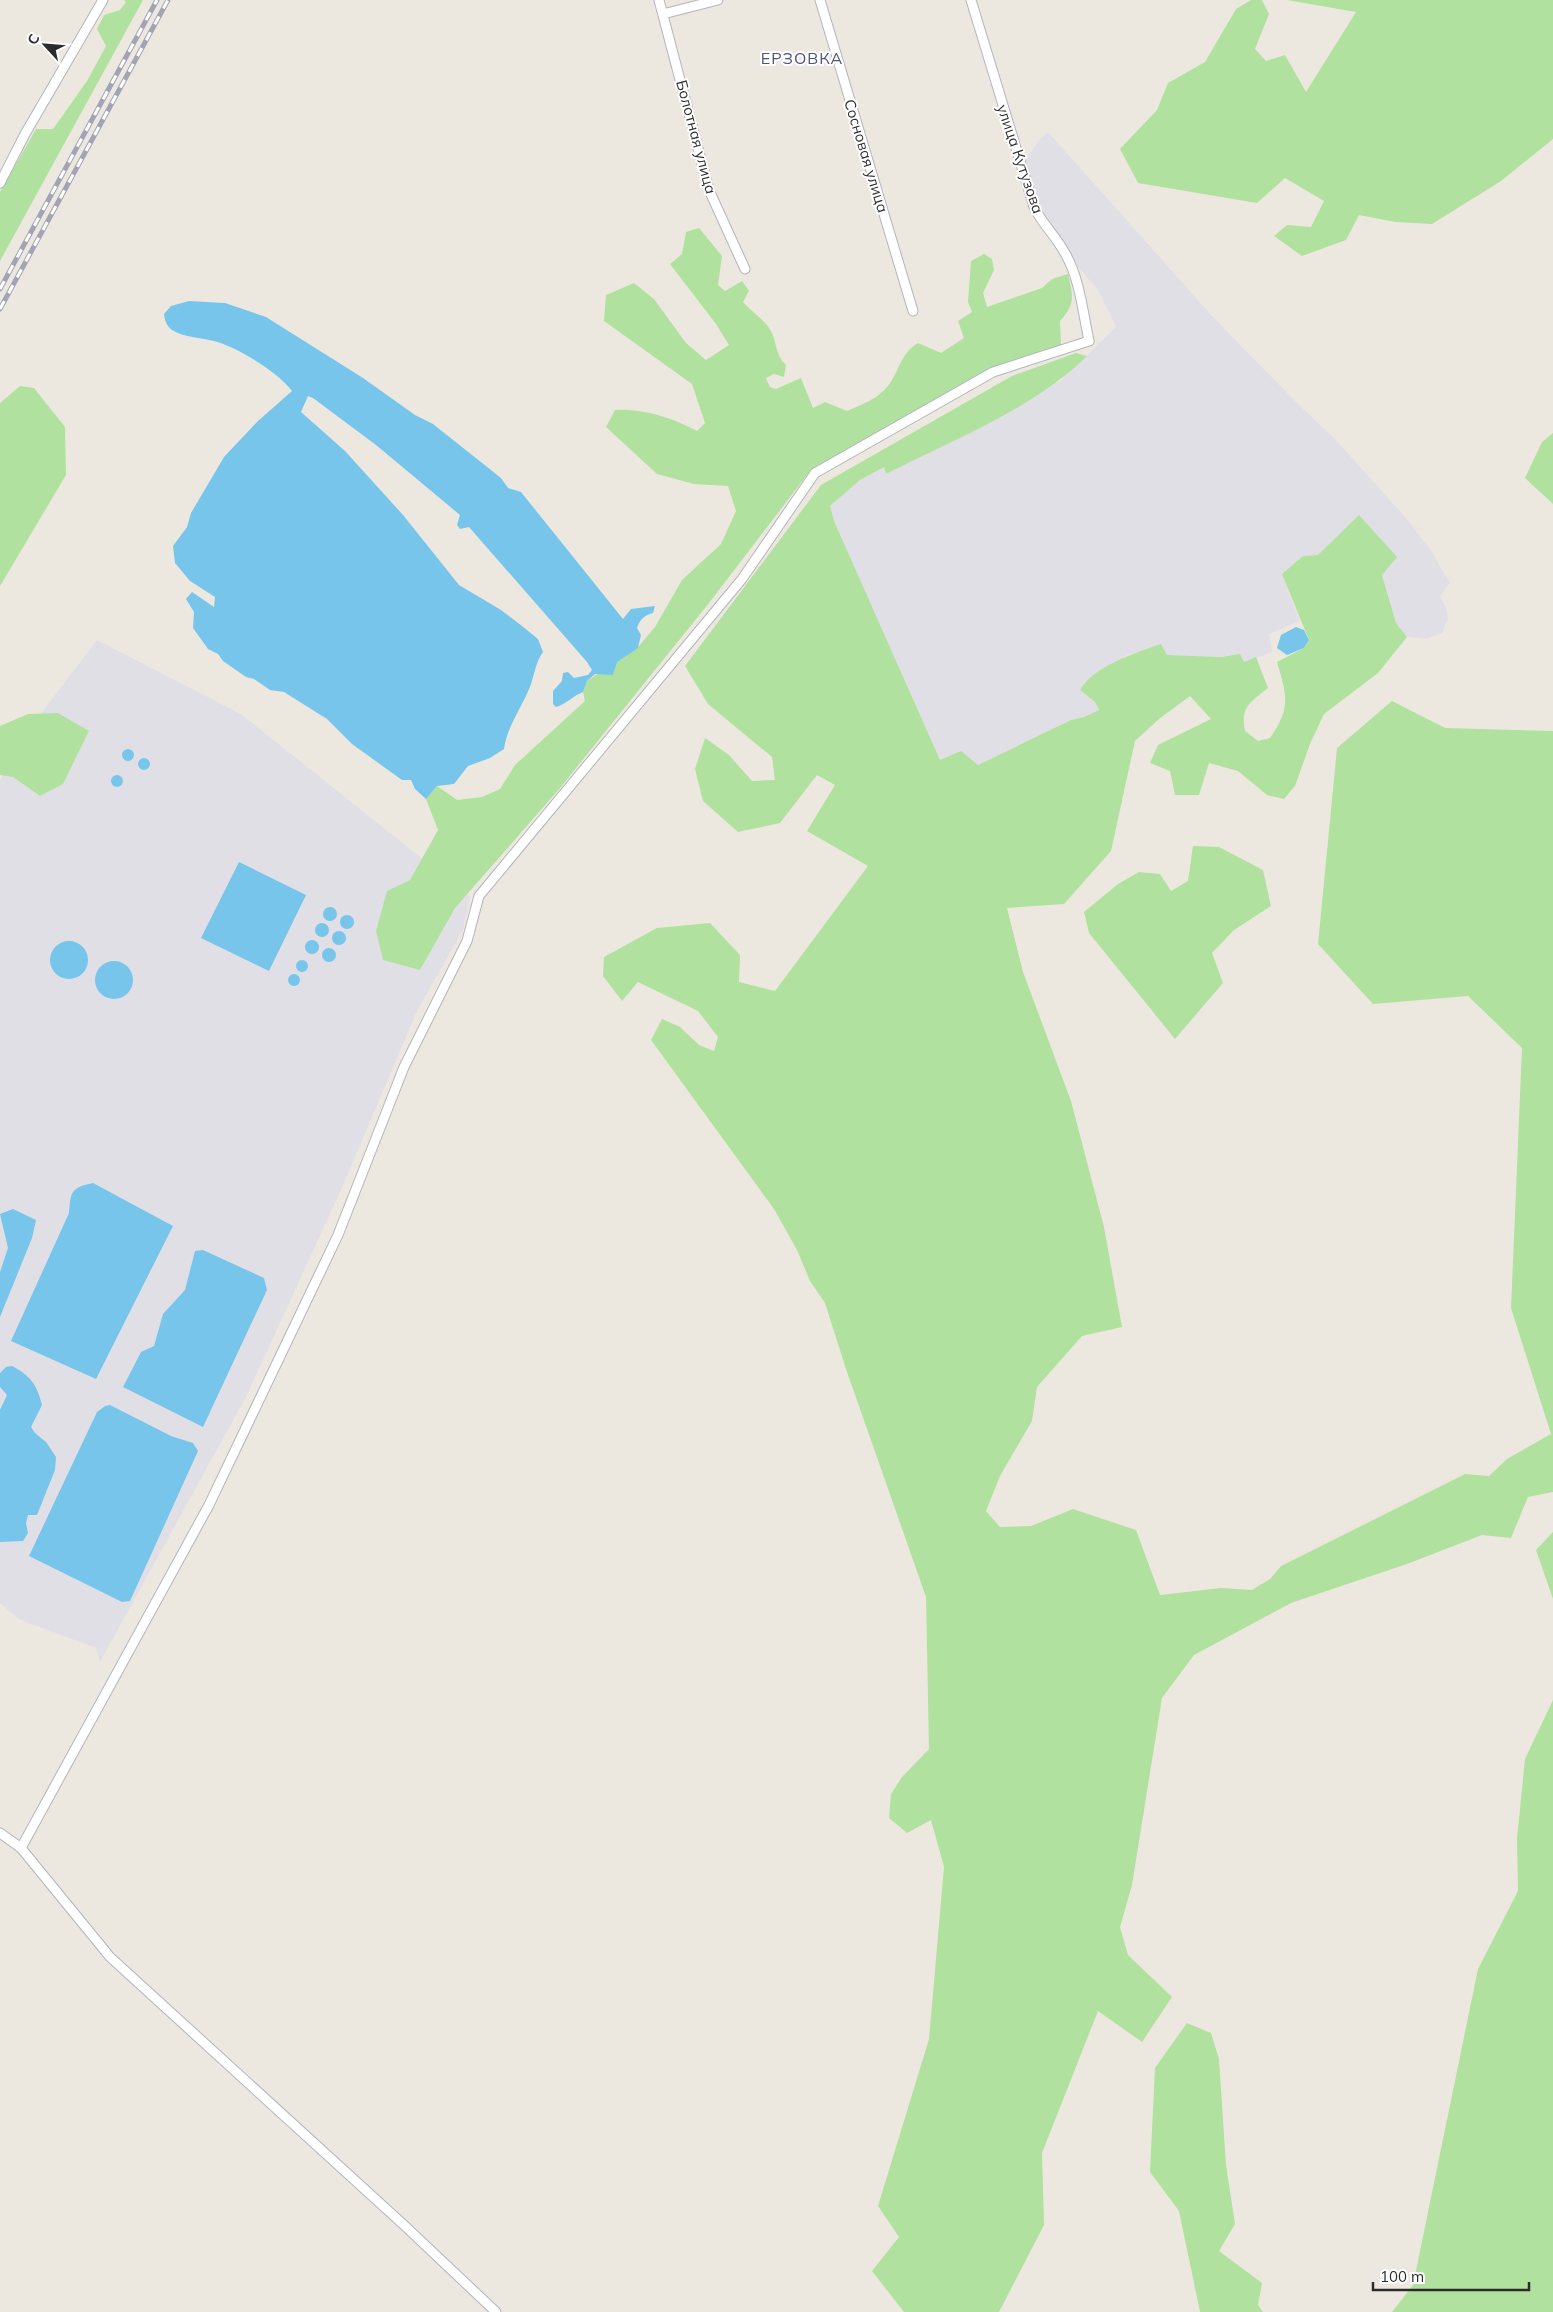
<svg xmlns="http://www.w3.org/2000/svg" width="1553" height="2312" viewBox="0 0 1553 2312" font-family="Mulish,sans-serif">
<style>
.industrial{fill:#e1dfe6}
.green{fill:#b1e19e}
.water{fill:#77c5ea}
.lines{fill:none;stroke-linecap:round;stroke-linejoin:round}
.street-casing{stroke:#b2b4bf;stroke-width:11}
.street{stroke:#fff;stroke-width:9}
.rail-casing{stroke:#a2a3b5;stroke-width:5}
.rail{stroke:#fff;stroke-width:3;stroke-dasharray:9;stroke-linecap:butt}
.labels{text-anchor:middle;stroke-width:4;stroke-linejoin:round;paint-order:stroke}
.street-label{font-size:15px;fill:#2c2c2c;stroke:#fff}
.neighbourhood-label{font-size:16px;letter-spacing:1px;fill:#4e537b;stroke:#fff}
</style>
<rect width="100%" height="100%" fill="#ede8df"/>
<path class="industrial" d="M1048,132L1214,318L1297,403L1336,440L1406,518L1430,549L1450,583L1440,596L1447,610L1448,619L1442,633L1427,639L1407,637L1396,623L1382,575L1317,555L1303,556L1282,574L1300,621L1269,634L1272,652L1244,663L1240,654L1221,657L1166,655L1161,644L1125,656L1084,682L1080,690L1095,702L1099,710L1084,717L1071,720L978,765L940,761L834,521L830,506L860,480L884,467L886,474L1004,414L1060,381L1116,327L1098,290L1080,269L1044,217L1024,163L1039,140Z
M97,640L241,714L470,897L463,930L417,1011L341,1190L246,1397L100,1662L96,1648L18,1619L0,1603V780L39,716Z"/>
<path class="green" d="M124,0H143L0,261V192L36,129H53L87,81L106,46L97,29L104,15L120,10L126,2Z
M1251,0H1262L1269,14L1255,49L1266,61L1285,55L1306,92L1356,12L1287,0H1553V139L1501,181L1432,224L1395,222L1359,215L1346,240L1302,256L1274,236L1287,225L1311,227L1324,201L1285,178L1257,203L1138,183L1120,149L1157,110L1168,83L1205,62L1236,9Z
M699,228L722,256L718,285L725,291L742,281L749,291L743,302C752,313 765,319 772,333C777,345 776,356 786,365L784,377L774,374L766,378L770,387L776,389L801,378L813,408L825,402L847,411C864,404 882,397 892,380C900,366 903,352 918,343L941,353L964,338L958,321L972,312L968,302L971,261L984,254L992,259L994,270L983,293L987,307L1042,288L1052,279L1068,274C1073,296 1076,303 1060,321L1061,345L985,372L810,471L709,603L560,788L455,908L420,970L383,960L376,931L387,891L410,880L438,830L426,799L437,786L457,800L482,797L500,789L515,765L585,701L583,692L587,681L638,647L655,627L682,580L721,544L736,511L728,486L694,484L657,474L606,427L615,410C641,408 674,418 697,431L705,423L692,384L604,321L606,295L634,283L654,299L686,343L706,360L729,345L716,324L670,264L682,254L686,232Z
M1076,353L1087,356C1035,408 951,441 886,474L884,467L860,480L830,506L834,521L940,760L961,751L978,765L1071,720L1084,717L1099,710L1095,702L1080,690C1092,667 1137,652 1161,644L1167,655L1221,657L1240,654L1244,662L1256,657L1268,688C1251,702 1240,707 1245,731L1258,741L1270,738C1291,708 1287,696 1277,662L1304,648L1309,640L1282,574L1303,556L1318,555L1359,515L1397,557L1382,575L1396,623L1407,637L1378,673L1324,714L1310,744L1295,786L1284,799L1267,795L1238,771L1209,763L1199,795H1175L1170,771L1150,763L1158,745L1211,719L1190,696L1159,719L1135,741L1111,851L1064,904L1007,908L1023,972L1071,1101L1104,1227L1122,1327L1082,1336L1037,1387L1032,1421L1000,1476L986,1511L1000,1527L1031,1526L1073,1509L1136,1530L1160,1595L1221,1588L1252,1590L1270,1579L1281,1566L1465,1474L1489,1476L1507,1459L1551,1434L1511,1308L1522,1048L1468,996L1373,1004L1318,944L1337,748L1392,701L1445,728L1553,731V1492L1528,1497L1511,1538L1482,1535L1407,1564L1291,1603L1194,1655L1162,1698L1132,1885L1120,1927L1128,1955L1172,1997L1142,2042L1098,2011L1042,2153L1044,2225L999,2312H904L872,2271L899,2237L878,2206L929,2039L944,1867L931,1820L907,1833L889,1818L891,1794L902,1777L929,1749L926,1597L846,1369L825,1303L810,1281L797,1250L774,1209L651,1040L662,1019L680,1027L699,1045L714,1051L718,1037L698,1011L638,982L622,1001L603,976L604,957L657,928L710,923L740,955L739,982L775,991L868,866L807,831L835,785L817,775L780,823L738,832L703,801L695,769L705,738L729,755L752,781L775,780L772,757L708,704L685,666L821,485L1012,376Z
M20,386L34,388L65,427L66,475L0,586V403Z
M1553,433V504L1525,478L1542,442Z
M58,713L89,731L63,784L40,796L13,777L0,775V726L28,714Z
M1193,846L1219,847L1263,870L1271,906L1234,930L1212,953L1223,983L1175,1039L1089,933L1084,912L1118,884L1139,872L1160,874L1171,891L1188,881Z
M1553,1532V1599L1536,1550Z
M1553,1700V2312H1392L1413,2285L1478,1969L1518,1891L1517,1839L1525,1759Z
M1187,2023L1211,2033L1219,2059L1226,2165L1235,2224L1219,2251L1262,2283L1258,2305L1263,2312H1200L1179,2211L1150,2172L1155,2068Z"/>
<path class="water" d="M189,301L225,303L266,317L363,378L415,415L433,424L501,478L508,488L521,492L623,619L631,609L655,606L653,613C645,615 640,619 637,628L641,635L638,648L617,662L613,675L595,674L587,681L583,692C573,696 566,704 556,707L553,704V691L562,681L563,673L568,672L574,678L588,675L592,670L587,662L469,527L460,529L457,525L460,515L376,445L313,398L308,396L301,412L345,451L403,515L459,585L501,610L522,626L538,639L543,652C536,662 535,672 531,684C523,706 507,726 504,749L490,758L468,766L454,784L437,786L426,799L415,789L411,780H402L352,744L327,719L284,692L270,690L254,679L246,677L223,661L218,654L208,649L193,628L194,612L186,599L192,592L214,607L215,597L190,581L175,563L173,546L187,527L191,513L224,457L258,421L292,391C278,372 237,347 214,341C202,338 182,337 172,330C166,325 165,321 164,314L171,306Z
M1296,627L1304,630L1309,640L1304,648L1287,655L1277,648L1281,635Z
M122 755a6 6 0 1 1 12 0a6 6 0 1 1-12 0Z
M138 764a6 6 0 1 1 12 0a6 6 0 1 1-12 0Z
M111 781a6 6 0 1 1 12 0a6 6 0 1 1-12 0Z
M239,862L306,895L269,971L201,938Z
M323 914a7 7 0 1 1 14 0a7 7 0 1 1-14 0Z
M340 922a7 7 0 1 1 14 0a7 7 0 1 1-14 0Z
M315 930a7 7 0 1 1 14 0a7 7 0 1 1-14 0Z
M332 938a7 7 0 1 1 14 0a7 7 0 1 1-14 0Z
M305 947a7 7 0 1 1 14 0a7 7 0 1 1-14 0Z
M50 960a19 19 0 1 1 38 0a19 19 0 1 1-38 0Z
M322 955a7 7 0 1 1 14 0a7 7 0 1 1-14 0Z
M296 966a6 6 0 1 1 12 0a6 6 0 1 1-12 0Z
M95 980a19 19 0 1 1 38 0a19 19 0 1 1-38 0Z
M288 980a6 6 0 1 1 12 0a6 6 0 1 1-12 0Z
M93,1183L173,1226L96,1379L11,1341L69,1213C71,1192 70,1188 93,1183Z
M13,1209L36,1220L32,1238L0,1317V1272L8,1248L0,1214Z
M203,1250L264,1278L267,1290L203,1427L123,1387L141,1352L154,1346L163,1314L185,1290L195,1251Z
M12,1366C31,1376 37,1385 42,1405L31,1427L35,1433L46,1442L56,1457L55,1470L37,1515H28L26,1523L28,1533L23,1541L0,1542V1410L7,1395L0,1387V1373L6,1367Z
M110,1405L171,1436L193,1443L198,1451L130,1601L122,1602L29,1556L97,1412L105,1406Z"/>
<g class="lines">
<g class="street-casing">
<path id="street" d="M659,0L709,190L745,269
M820,0L913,311
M663,14L718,0
M0,183L25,134L103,0
M0,1833L21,1848L110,1957L405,2226L496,2312
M21,1848L209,1505L338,1235L404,1067L467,941L479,896L742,579L815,473L993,372L1089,341C1083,313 1080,280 1066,255C1057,237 1042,224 1034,207L971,0"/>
</g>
<use href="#street" class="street"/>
<g class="rail-casing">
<path id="rail" d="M0,289L157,0
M0,309L168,0"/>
</g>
<use href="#rail" class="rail"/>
</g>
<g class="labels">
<g class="street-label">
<text transform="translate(696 137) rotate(75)" y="5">Болотная улица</text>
<text transform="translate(866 156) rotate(73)" y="5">Сосновая улица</text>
<text transform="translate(1020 159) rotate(71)" y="5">улица Кутузова</text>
</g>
<g class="neighbourhood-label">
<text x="802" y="64">ЕРЗОВКА</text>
</g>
</g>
<g transform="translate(45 45) rotate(296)" stroke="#ffffff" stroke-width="4" paint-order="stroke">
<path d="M0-4L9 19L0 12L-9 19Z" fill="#2c2c2c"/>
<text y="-8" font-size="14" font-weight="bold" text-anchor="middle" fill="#2c2c2c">С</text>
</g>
<path d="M1373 2282v8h156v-8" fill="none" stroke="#2c2c2c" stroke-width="2.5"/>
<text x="1380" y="2282" font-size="15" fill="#2c2c2c" stroke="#ffffff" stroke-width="4" paint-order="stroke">100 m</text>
</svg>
